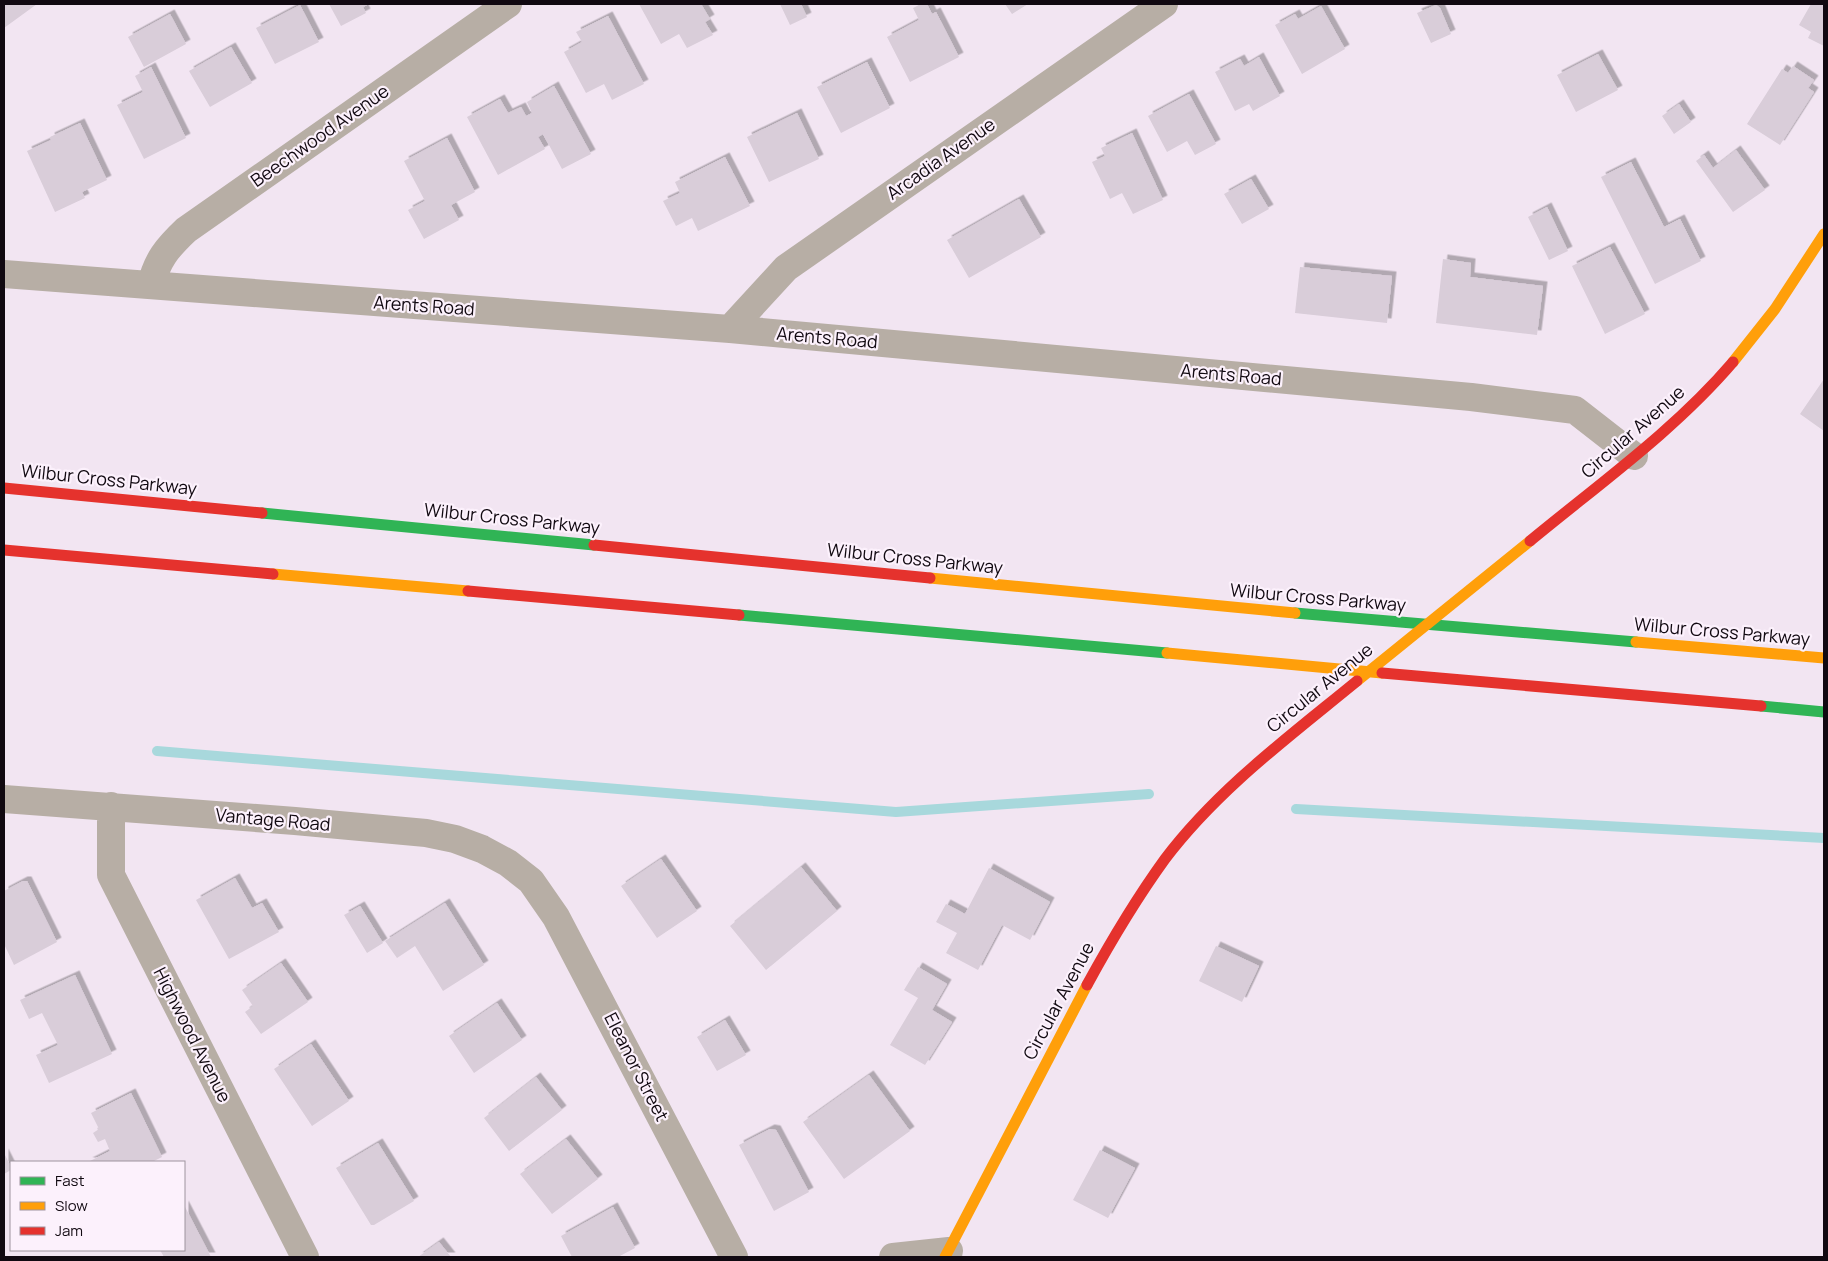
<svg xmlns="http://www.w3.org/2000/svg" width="1828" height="1261" viewBox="0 0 1828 1261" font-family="Manrope,sans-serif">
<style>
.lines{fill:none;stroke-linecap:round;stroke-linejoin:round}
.stream{stroke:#a8d8dc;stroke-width:10}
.building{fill:#d9cdd9;filter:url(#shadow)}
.street{stroke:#b7aea5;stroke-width:28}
.fast{stroke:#30b455;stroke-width:11}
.slow{stroke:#ff9f0a;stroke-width:11}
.jam{stroke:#e5322d;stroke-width:11}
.labels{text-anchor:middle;stroke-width:4.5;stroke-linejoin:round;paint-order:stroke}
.street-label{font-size:18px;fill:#110911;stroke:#fcf1fc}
</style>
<defs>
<filter id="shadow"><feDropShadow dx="4.5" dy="-4.5" stdDeviation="0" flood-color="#0004"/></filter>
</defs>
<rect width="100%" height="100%" fill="#f2e5f2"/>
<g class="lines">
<path class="stream" d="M157,751L896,812L1149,794
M1296,809L1824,838"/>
</g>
<path class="building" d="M4,4H37L4,28Z
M329,4H369L363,7L366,13L341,26Z
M639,4H701L710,19L705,22L713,35L687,48L679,34L661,44Z
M780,4H801L807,17L790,25Z
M921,4H927L932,14L936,12L959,57L910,82L887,37L919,20L913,8Z
M1005,4H1028L1012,14Z
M1811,4H1824V46L1808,38L1811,32L1799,25Z
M300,5L319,42L275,64L256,28Z
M1436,5L1440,8L1451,34L1431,43L1417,13Z
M1321,6L1345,49L1302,74L1275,25L1295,14L1298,19Z
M170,14L186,44L144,67L128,37Z
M608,16L644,84L612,100L604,84L586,93L564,52L582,42L576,32Z
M231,47L252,83L210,107L189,71Z
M1598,54L1618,90L1576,112L1557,75Z
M1259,57L1280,96L1253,111L1249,104L1235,111L1215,72L1240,59L1244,66Z
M867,62L890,108L841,133L817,87Z
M1793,66L1814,80L1808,88L1814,92L1780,145L1747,124L1782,69L1788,73Z
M151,67L186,138L144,159L117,105L143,92L135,76Z
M554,86L591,154L562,169L543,134L538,137L545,149L498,175L467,117L500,99L508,113L521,107L526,116L532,113L527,102Z
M1189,94L1216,144L1195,155L1187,141L1167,152L1148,116Z
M1679,104L1691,122L1674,134L1662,116Z
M797,113L819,159L769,182L747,137Z
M80,123L107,180L82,192L85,198L55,212L27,151L51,140L50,137Z
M1132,133L1163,200L1133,214L1122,193L1110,199L1092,162L1105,156L1101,148Z
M447,138L475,192L451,205L459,220L424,239L408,210L425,201L404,161Z
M1736,150L1765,190L1733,212L1696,161L1704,155L1713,168Z
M725,157L750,206L698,231L692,218L676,226L663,201L680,193L675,182Z
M1631,162L1664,227L1680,219L1701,261L1655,284L1601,177Z
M1251,179L1269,209L1242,224L1224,194Z
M1019,199L1041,237L969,278L947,240Z
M1547,207L1568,251L1549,260L1528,217Z
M1610,247L1645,314L1605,334L1572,266Z
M1443,259L1471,263L1470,277L1543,286L1537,335L1436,323Z
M1300,267L1392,276L1387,323L1295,313Z
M1824,379V431L1800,414Z
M661,859L697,911L657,938L621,886Z
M801,867L837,911L766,970L730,926Z
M989,868L1050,902L1030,940L1002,925L978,970L946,953L957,933L936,922L946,904L965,914Z
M235,878L252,908L262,903L279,932L229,959L196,900Z
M23,881H27L57,942L14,965L4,944V891Z
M445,903L484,965L443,991L415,946L397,958L385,941Z
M360,906L383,943L367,953L344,915Z
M1216,946L1259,966L1242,1002L1199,981Z
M281,963L308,1002L261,1034L245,1012L253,1006L242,990Z
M918,967L947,984L932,1010L952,1022L925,1065L890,1045L918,998L904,990Z
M75,975L112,1054L49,1083L36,1055L58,1045L42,1013L29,1019L20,1000Z
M497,1003L522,1040L474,1073L449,1036Z
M725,1020L746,1055L717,1071L697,1037Z
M311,1044L349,1101L312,1126L274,1069Z
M869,1075L910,1131L844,1179L803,1122Z
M536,1077L562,1110L509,1151L484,1118Z
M131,1093L162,1157L152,1162H88L110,1151L105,1139L98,1142L93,1133L99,1129L91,1113Z
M770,1129L776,1130L809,1192L774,1211L739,1145Z
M566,1139L598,1179L552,1214L520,1174Z
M378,1143L414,1201L374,1225H371L336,1168Z
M1100,1150L1135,1168L1108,1218L1073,1200Z
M4,1153L11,1167V1170L4,1174Z
M184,1205L211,1257H164L160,1250H184Z
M613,1207L635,1248L618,1257H572L561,1236Z
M439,1242L451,1257H418Z"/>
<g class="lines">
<path class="street" d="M4,274L730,329L1471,397L1575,410L1634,456
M151,285C157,260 167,248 186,230L508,4
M730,329L786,268L1164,4
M4,799L295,821L426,833L455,839L482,849L508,863L531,881L556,917L734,1257
M111,806V875L305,1257
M893,1257L949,1251"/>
<path class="fast" d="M262,513L594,545
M1295,613L1636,642
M739,615L1167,653
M1761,706L1824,712"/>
<path class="slow" d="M1733,362L1775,309L1824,234
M273,574L468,591
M930,578L1295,613
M1636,642L1824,658
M1167,653L1382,673
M1357,681L1530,541
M945,1257L1087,985"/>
<path class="jam" d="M4,488L262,513
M1530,541C1599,484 1675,430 1733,362
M594,545L930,578
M4,550L273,574
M468,591L739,615
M1382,673L1761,706
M1087,985C1111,941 1136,899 1165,859C1218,789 1290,736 1357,681"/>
</g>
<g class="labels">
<g class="street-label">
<text transform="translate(320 136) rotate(-35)" y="6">Beechwood Avenue</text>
<text transform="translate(941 159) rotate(-35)" y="6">Arcadia Avenue</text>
<text transform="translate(424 306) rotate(4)" y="6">Arents Road</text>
<text transform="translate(827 338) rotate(5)" y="6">Arents Road</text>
<text transform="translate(1231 375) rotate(5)" y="6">Arents Road</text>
<text transform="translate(1633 432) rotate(-41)" y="6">Circular Avenue</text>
<text transform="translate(109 480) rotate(6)" y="6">Wilbur Cross Parkway</text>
<text transform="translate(512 519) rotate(6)" y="6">Wilbur Cross Parkway</text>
<text transform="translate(915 559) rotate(6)" y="6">Wilbur Cross Parkway</text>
<text transform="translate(1318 598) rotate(5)" y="6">Wilbur Cross Parkway</text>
<text transform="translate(1722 632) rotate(5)" y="6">Wilbur Cross Parkway</text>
<text transform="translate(1320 688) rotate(-39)" y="6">Circular Avenue</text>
<text transform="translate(273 820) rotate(5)" y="6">Vantage Road</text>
<text transform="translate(1059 1001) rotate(-62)" y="6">Circular Avenue</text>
<text transform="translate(192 1035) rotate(63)" y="6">Highwood Avenue</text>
<text transform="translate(636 1067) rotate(63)" y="6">Eleanor Street</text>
</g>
</g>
<rect width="1828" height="1261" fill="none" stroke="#110911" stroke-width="10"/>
<rect x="10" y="1161" width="175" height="90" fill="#fcf1fc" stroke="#9e949e"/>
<rect x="20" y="1177" width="25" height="8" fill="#30b455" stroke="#9e949e"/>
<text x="55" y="1186" font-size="15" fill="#110911">Fast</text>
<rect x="20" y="1202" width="25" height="8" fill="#ff9f0a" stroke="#9e949e"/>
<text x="55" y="1211" font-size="15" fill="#110911">Slow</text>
<rect x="20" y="1227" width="25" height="8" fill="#e5322d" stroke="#9e949e"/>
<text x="55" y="1236" font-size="15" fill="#110911">Jam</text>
</svg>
